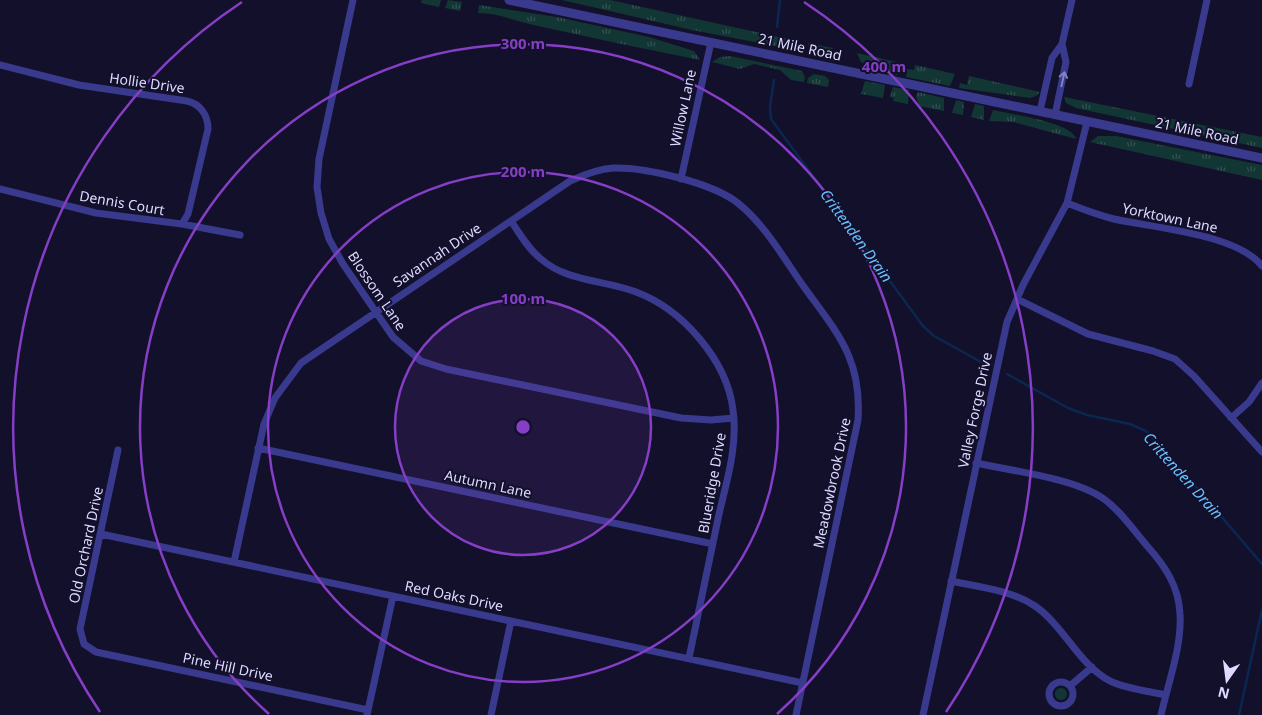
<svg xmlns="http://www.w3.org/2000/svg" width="1262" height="715" viewBox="0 0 1262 715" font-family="'Noto Sans',sans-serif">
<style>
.grass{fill:url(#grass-tufts)}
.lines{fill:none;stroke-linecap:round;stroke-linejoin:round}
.stream{stroke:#0a2750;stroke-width:2.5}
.minor{stroke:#393a8d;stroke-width:7}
.tertiary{stroke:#393a8d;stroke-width:9}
.oneway{stroke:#8382c0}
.ring{fill:none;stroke:#853ec5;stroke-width:2.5}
.labels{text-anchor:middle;stroke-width:4;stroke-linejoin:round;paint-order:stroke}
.street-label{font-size:14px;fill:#dddbff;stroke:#13102c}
.water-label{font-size:15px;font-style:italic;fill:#69c0ff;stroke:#13102c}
.centre{fill:#853ec5;stroke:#13102c;stroke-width:2.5}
.ring-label{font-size:15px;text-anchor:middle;font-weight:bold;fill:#853ec5;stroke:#13102c;stroke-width:4;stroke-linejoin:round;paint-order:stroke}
</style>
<defs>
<pattern id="grass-tufts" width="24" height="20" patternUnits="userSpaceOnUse" patternTransform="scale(1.25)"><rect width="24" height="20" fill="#123633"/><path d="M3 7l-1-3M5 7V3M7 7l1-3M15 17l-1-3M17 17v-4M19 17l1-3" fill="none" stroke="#345252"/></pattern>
</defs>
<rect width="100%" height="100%" fill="#13102c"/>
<path class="grass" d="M422,0H441L439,7L421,3Z
M448,0L462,2L460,11L445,8Z
M562,0H610L797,41L794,47L786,48L692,30Z
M479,5L557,17L649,37L694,51L700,60C646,49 592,38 538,26C518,22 499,13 478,13Z
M808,43L833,48L827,55C818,55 809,53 808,43Z
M857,53L901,63L897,75L861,62Z
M730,56L802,71L805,77L804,82L791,80L780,70L754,64L740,69L712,62L720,57Z
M915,65L955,74L950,86L906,77L907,69L914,70Z
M814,74L825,76L829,80L828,87L807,83L808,78Z
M969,76L1040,92L1036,96L1030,98L959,88L960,83L967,85Z
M865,81L885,85L883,98L861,94Z
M893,87L909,90L908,104L893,101L894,98L890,97Z
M918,92L944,98V111L919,106L916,96Z
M1064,97L1262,137V148L1076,108L1066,103Z
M956,100L964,102L963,115L952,113Z
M975,104L984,106V120L971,117Z
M993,110C1009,114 1072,122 1076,139L1013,122L989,121Z
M1098,136H1116L1262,165V180L1090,142Z
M1055 694a6 6 0 1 1 12 0a6 6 0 1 1-12 0Z"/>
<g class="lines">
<path class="stream" d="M777,27L780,0
M774,80L770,106L771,119L923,326L934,336L983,363
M1007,374L1068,408L1087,415L1130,424L1146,431L1160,445L1262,564
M1239,715L1262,610"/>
<path class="minor" d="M353,0L319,159L317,187L321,213L329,239L343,264L393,337L421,361L446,369L681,418L711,420L734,418
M0,65L79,85L187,101C201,104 208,116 208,129L188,214L182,224
M1189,84L1207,0
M1040,111L1052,58L1062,44L1072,0
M1055,115L1066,62L1062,44
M681,179L711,42
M0,189L96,213L182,224L240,235
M1067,203C1082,209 1098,215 1114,219C1154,228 1237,234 1262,266
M511,221C520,234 528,249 541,259C567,282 605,280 636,292C682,309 727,360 733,410C738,445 727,480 719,514C709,562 699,610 689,658
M1017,299L1088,334L1153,351L1175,359L1194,376L1262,452
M1231,418L1249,402L1262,383
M258,448L713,544
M118,450L80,629L84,644L96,652L368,710
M976,463C1012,471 1075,478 1104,499C1121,511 1134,531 1148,547C1165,566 1179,587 1180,614C1182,647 1168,683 1161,715
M101,534L803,683
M234,562L264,424L275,398L301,363L570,181C583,175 598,169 613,168C645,167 714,183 739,204C766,226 784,259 804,287C838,334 862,359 858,420L796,715
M951,581C979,587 1011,590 1035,606C1064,626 1079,665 1110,681C1127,689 1148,691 1166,695
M1049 694a12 12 0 1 1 24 0a12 12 0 1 1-24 0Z
M1070,686L1092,667
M367,715L393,596
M491,715L511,621
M923,715L1007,322L1023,285L1067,203L1087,122"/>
<path class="tertiary" d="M509,0L1262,158"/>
</g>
<defs><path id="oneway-shaft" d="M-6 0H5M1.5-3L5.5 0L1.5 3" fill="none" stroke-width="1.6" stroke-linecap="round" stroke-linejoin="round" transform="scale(1.25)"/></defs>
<use class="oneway" href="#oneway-shaft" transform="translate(1063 79) rotate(-78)"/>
<circle cx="523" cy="427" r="128" fill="#853ec5" fill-opacity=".12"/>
<g class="ring">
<circle cx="523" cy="427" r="128"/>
<circle cx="523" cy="427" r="255"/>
<path d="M269 714A383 383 0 1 1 777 714"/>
<path d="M100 712A510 510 0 0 1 242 2M804 2A510 510 0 0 1 946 712"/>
</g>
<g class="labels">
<g class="street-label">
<text transform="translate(800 47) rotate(12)" y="5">21 Mile Road</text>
<text transform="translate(147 83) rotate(8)" y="5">Hollie Drive</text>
<text transform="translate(683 108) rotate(-78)" y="5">Willow Lane</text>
<text transform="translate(1197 131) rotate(12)" y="5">21 Mile Road</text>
<text transform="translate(122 203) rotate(10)" y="5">Dennis Court</text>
<text transform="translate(1170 218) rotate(12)" y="5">Yorktown Lane</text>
<text transform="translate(437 255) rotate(-34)" y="5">Savannah Drive</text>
<text transform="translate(377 291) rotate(56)" y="5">Blossom Lane</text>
<text transform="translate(975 410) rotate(-78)" y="5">Valley Forge Drive</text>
<text transform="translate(712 483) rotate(-80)" y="5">Blueridge Drive</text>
<text transform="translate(832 483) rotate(-78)" y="5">Meadowbrook Drive</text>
<text transform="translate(488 484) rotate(12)" y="5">Autumn Lane</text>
<text transform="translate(86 545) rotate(-78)" y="5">Old Orchard Drive</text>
<text transform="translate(454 596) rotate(12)" y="5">Red Oaks Drive</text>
<text transform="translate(228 667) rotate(12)" y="5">Pine Hill Drive</text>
</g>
<g class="water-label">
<text transform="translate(856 236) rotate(54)" y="5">Crittenden Drain</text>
<text transform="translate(1183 476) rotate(48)" y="5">Crittenden Drain</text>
</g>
</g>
<circle cx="523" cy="427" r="8" class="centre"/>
<g class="ring-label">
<text x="523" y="49">300 m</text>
<text x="884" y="72">400 m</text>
<text x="523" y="177">200 m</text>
<text x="523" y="304">100 m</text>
</g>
<g transform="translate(1227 680) rotate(194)" stroke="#13102c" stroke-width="4" paint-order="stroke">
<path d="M0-4L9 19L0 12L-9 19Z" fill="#dddbff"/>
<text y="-8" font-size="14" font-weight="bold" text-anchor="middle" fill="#dddbff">N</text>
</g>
</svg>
